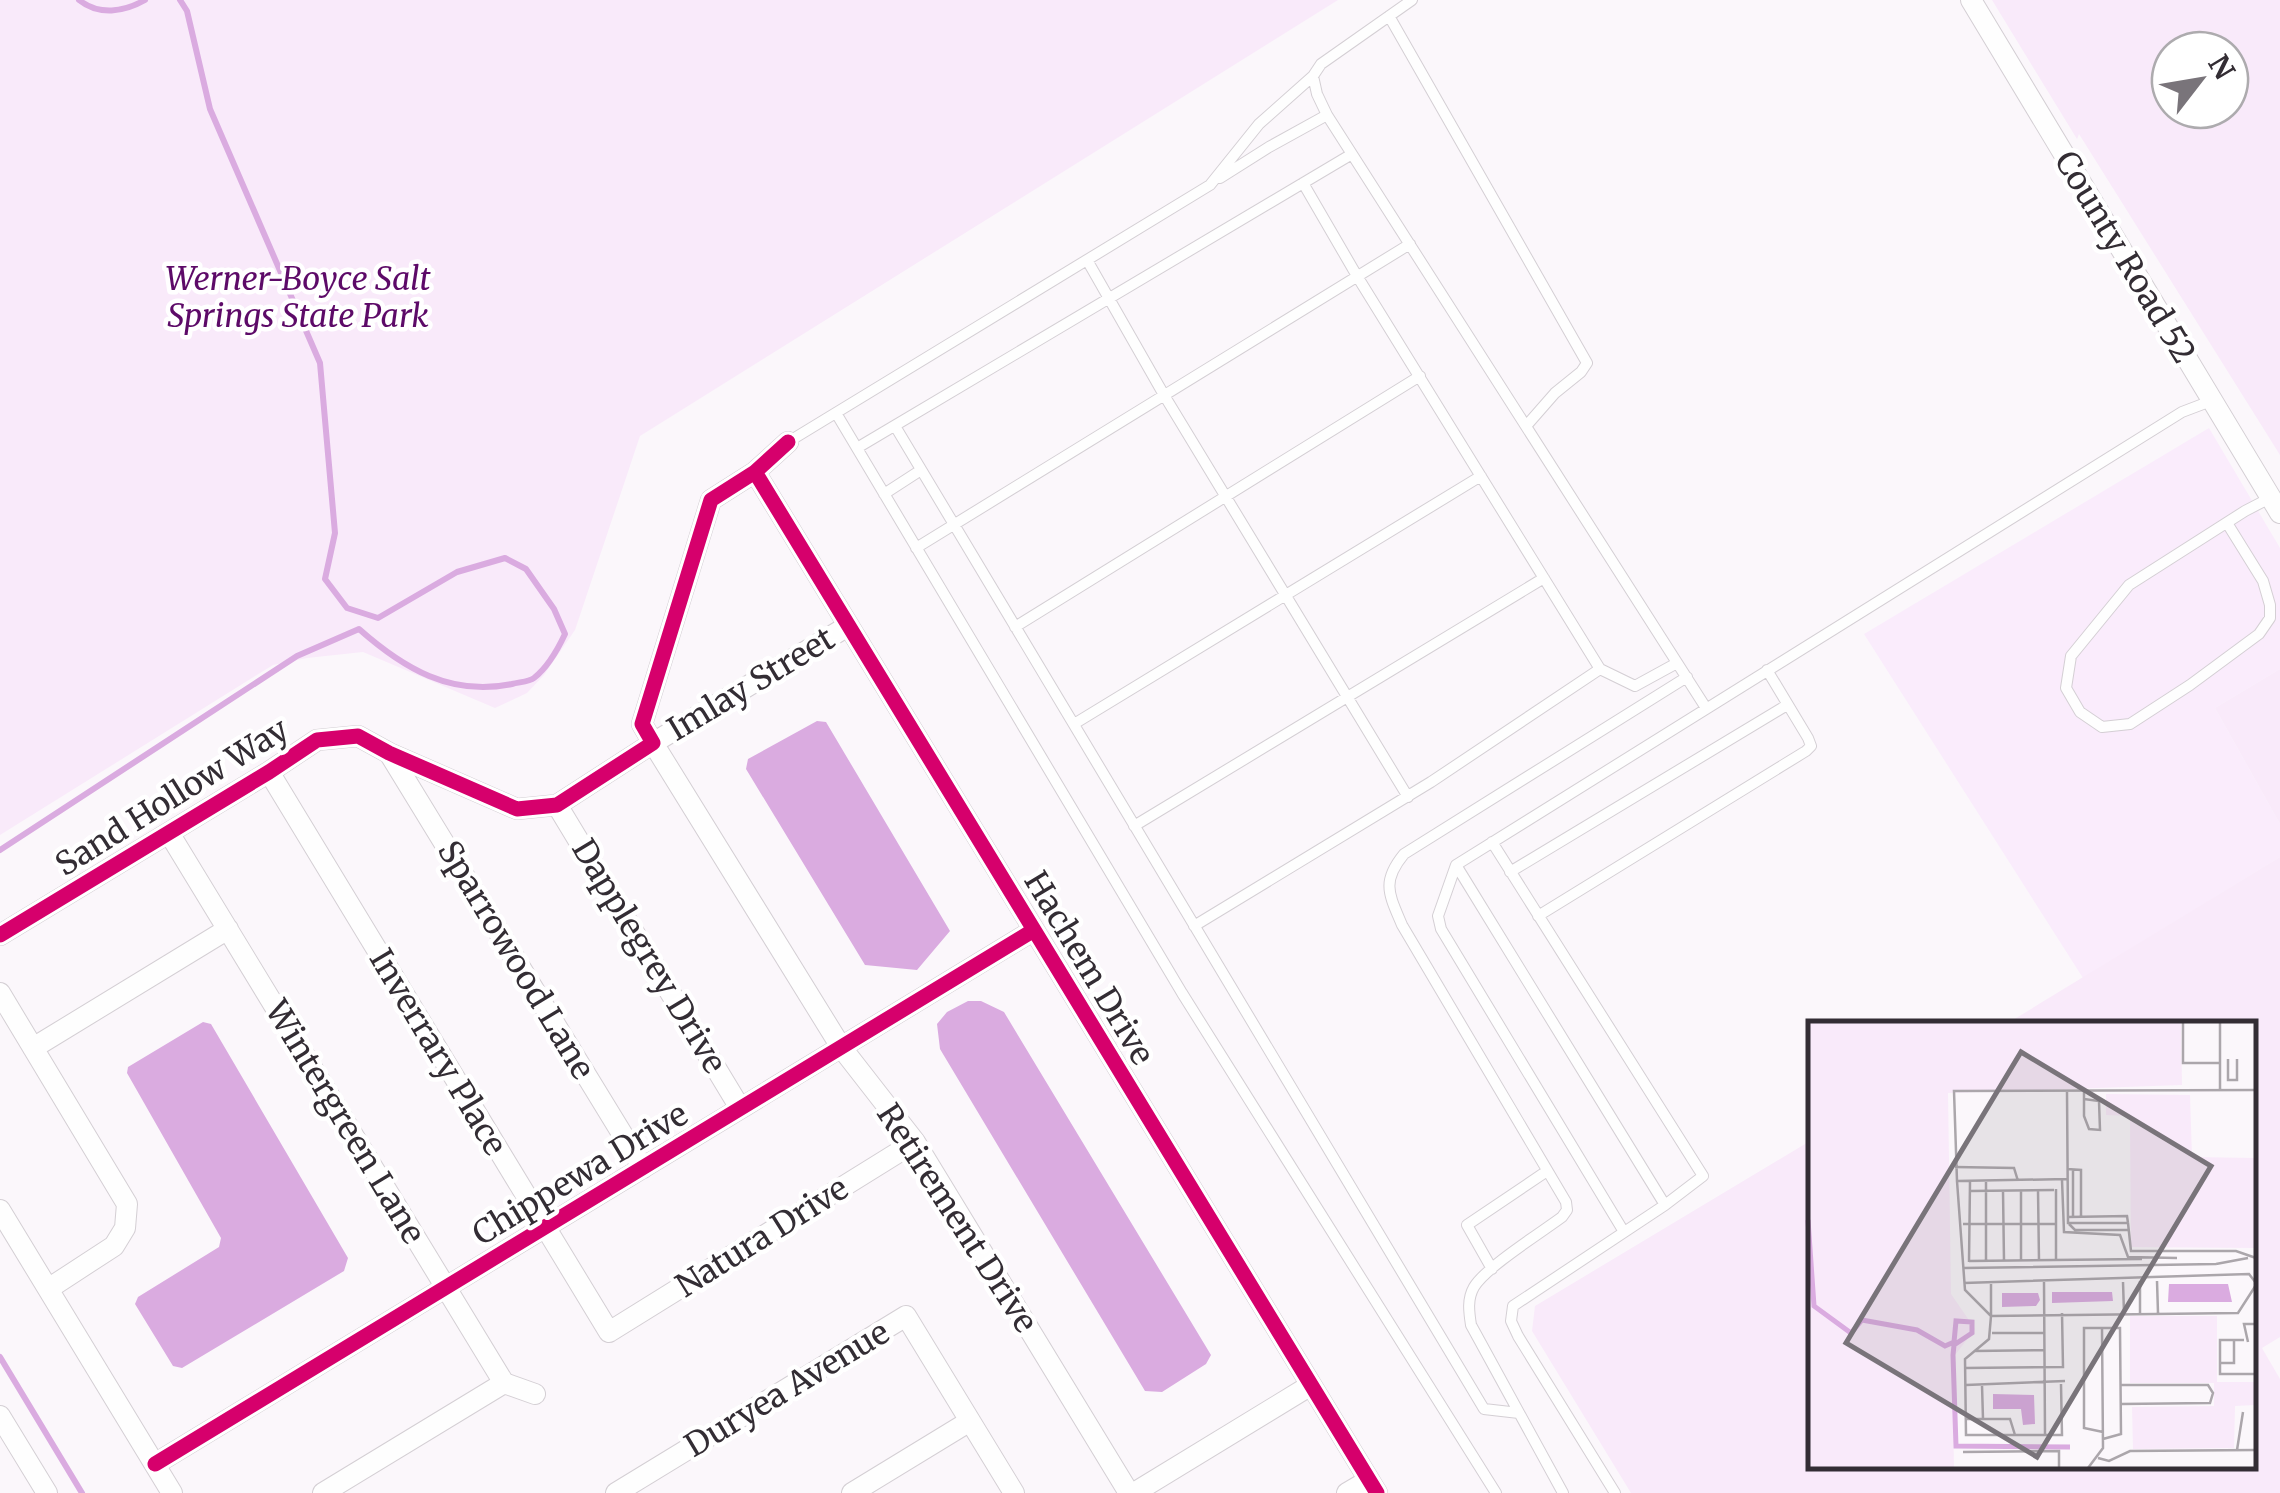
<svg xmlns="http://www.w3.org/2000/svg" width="2280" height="1493" viewBox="0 0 2280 1493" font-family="Merriweather,serif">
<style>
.built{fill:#faecfc}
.green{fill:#f9eafa;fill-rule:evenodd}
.water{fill:#daabe0}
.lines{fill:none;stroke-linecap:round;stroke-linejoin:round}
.stream{stroke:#daabe0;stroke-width:6}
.service-casing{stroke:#d4cfd4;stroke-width:12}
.minor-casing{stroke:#d4cfd4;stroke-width:22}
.service{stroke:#fefefe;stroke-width:10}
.minor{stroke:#fefefe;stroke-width:20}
.cycleway-casing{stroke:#fff;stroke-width:21}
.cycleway{stroke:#d6006c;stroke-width:15}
.labels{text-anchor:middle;stroke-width:9;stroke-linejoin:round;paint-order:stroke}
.street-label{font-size:32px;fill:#332d34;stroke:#fff}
.park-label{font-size:32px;font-style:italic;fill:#5d0a68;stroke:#fff}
.inset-river{fill:none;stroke:#daabe0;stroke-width:5}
.inset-road{fill:none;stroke:#aba6ab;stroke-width:2.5}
.view{fill:#79747a;fill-opacity:0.15;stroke:#79747a;stroke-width:5}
.inset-edge{fill:none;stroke:#332d34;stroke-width:5}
</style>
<rect width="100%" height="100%" fill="#fbf7fb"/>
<path class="built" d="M2209,428L2280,548V669L2215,708L2280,824V857L2083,978L1864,634Z"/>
<path class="green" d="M0,0H1338L640,436L575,630L544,675L527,693L495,708L363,652L307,658L273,665L0,835Z
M1992,0H2280V455L2079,134L2077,139ZM2170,50H2230V110H2170Z
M2280,669V824L2215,708Z
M2280,857V1337L2262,1348L2280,1379V1493H1631L1532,1331L1535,1306L1810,1141V1466H2252V1023H2008Z"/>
<path class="water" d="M817,721L826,722L950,931L917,970L865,965L746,769L748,759Z
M968,1001H981L1004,1012L1211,1355L1206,1364L1162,1392L1145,1391L940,1049L937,1024L947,1012Z
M203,1022L211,1024L348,1258L344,1271L182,1368L173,1366L135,1304L138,1297L219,1247L221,1238L127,1073L128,1067Z"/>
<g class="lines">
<path class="stream" d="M79,0C99,16 124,12 145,0
M0,850L297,656L359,629C403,668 451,697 512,684C519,682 529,682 534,678C548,667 558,649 565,634L554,609L526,569L505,558L457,572L378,618L347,608L325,579L335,533L320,363L210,109L187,11L180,0
M0,1357L82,1493"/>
<g class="service-casing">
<path id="service" d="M1412,0L1321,64L1313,76L1317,94L1327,115L1706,708
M1389,16L1587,363L1581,372L1555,393L1527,425
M1220,178L1269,147L1327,115
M1303,183L1357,276L1600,669L1635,686L1677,663
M1087,260L1164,395L1408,797
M836,413L1182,993L1496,1493
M895,426L1484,1409L1519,1413
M788,442L1210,185L1259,124L1313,76
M857,448L1352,154
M884,494L921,470
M2227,523L2263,581L2270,605V618L2259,634L2190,685L2130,724L2102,727L2080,712L2066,688L2071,656L2129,585L2245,511L2270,498
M916,548L1410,244
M1015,627L1420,376
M1074,724L1481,476
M1134,826L1544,578
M1492,842L1703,1176L1665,1205
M1456,865L1438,916L1441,929L1624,1232
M1510,872L1787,705
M1538,916L1806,751L1811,746L1808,738L1767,670
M1194,926L1431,782L1600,669
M1492,1269L1467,1225L1547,1171
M1563,1493L1471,1325C1469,1312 1467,1299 1474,1287C1486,1267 1542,1232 1562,1217L1567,1210L1566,1202L1402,925C1389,894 1381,882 1404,854L1687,677
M1615,1493L1518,1336L1511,1321L1513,1306L1665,1205L1456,865L2182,412L2211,401"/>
</g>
<g class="minor-casing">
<path id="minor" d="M1971,0L2280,513
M755,472L1377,1493
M848,626L653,743L841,1047L915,1142L1129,1493
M389,753L643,1168
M269,772L609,1332L915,1142
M557,805L740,1108
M169,833L504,1383L535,1394
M0,935L269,772L317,740L358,736L389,753L517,809L557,805L653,743L642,724L711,500L755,472L788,442
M0,993L127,1204L125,1228L114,1246L48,1289
M33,1048L228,929
M0,1210L172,1493
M0,1416L47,1493
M155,1464L1034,930
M323,1493L504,1383
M616,1493L906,1316L1014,1493
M852,1493L970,1421
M1134,1493L1311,1385
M1347,1493L1369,1480"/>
</g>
<use href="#service" class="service"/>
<use href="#minor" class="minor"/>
<g class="cycleway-casing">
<path id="cycleway" d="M755,472L1377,1493
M0,935L269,772L317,740L358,736L389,753L517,809L557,805L653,743L642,724L711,500L755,472L788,442
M155,1464L1034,930"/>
</g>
<use href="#cycleway" class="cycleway"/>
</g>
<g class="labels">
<g class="street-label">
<text transform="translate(2125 257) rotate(59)" y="11">County Road 52</text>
<text transform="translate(751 684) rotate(-31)" y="11">Imlay Street</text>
<text transform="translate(172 797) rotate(-32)" y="11">Sand Hollow Way</text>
<text transform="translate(649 956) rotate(59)" y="11">Dapplegrey Drive</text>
<text transform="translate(516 960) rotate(59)" y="11">Sparrowood Lane</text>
<text transform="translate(1089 968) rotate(59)" y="11">Hachem Drive</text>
<text transform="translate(438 1052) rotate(59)" y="11">Inverrary Place</text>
<text transform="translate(345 1122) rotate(59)" y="11">Wintergreen Lane</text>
<text transform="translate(580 1174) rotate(-31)" y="11">Chippewa Drive</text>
<text transform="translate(957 1218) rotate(57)" y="11">Retirement Drive</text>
<text transform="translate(762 1237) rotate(-32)" y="11">Natura Drive</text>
<text transform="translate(787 1389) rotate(-31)" y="11">Duryea Avenue</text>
</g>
<g class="park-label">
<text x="298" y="290">Werner-Boyce Salt<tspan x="298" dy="37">Springs State Park</tspan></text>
</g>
</g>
<g transform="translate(1808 1021)">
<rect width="448" height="448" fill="#fbf7fb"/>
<path d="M0,1H373L374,64L140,72L143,273L167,308L144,338L146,447H0ZM298,73L382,74L384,136L447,137V227L323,226L322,95L298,94ZM322,295H409V361H447V384L427,385L426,427L325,428L324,386L406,385V362H322Z" fill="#f9eafa"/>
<path d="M420,263L424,281H360L361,263ZM244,271H304L305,280L244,282ZM194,272H230L232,279L228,285L194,286ZM185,373L226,374L227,403L215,404L213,388H185Z" fill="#daabe0"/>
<path class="inset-river" d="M0,199L6,285L43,312L54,299L109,309L137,325L146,321L148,300L164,301V312L146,324L145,334L148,425L262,426"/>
<path class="inset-road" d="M375,1V42H412M412,1V69M420,38V59H429V38M259,71L260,202H320L323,230H428L448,237M276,78L291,80L292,109L281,108L276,95V70M147,146L206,147L210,160M259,148L273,149V196M265,148V196M259,158L149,160L146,70L448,69M254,159L256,211L312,214L320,236L369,237M149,160L157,269L183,295L181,318L157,338L158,414H254L253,363M178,161V241M213,169V240M230,169L231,240M162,170L246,169M195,170L196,240M260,196L319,195L320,202M155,203H248M261,203L267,209H320M161,240L334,238M248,240V168M161,241L162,161M408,243L440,237M155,247L408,243M332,260V292M349,260L350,292M183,261V295L430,292L448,264M236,261L237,414M315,261L316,292M156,262L441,253L448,262M184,312H236M436,319H426V342H412V353H448M440,321L436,303H448M166,330L237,329M412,342V319H426M157,347L255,346L254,292M158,364L257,360M174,364L175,398M313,364H400L405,372L402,382L313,383M158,398H202L207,414M295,411L276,407V307H312L313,413L295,418M429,429L435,391M155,431L251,430V447M290,437L301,440L322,430L448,429M280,447L295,427L294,307"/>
<path class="view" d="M213,31L403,145L229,436L38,322Z"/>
<rect width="448" height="448" class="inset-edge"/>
</g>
<g transform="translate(2200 80) rotate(59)"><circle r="48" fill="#ffffff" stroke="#adabae" stroke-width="2.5"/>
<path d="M0-8L18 38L0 25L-18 38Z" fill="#79747a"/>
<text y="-15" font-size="28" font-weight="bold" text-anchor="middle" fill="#332d34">N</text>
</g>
</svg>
